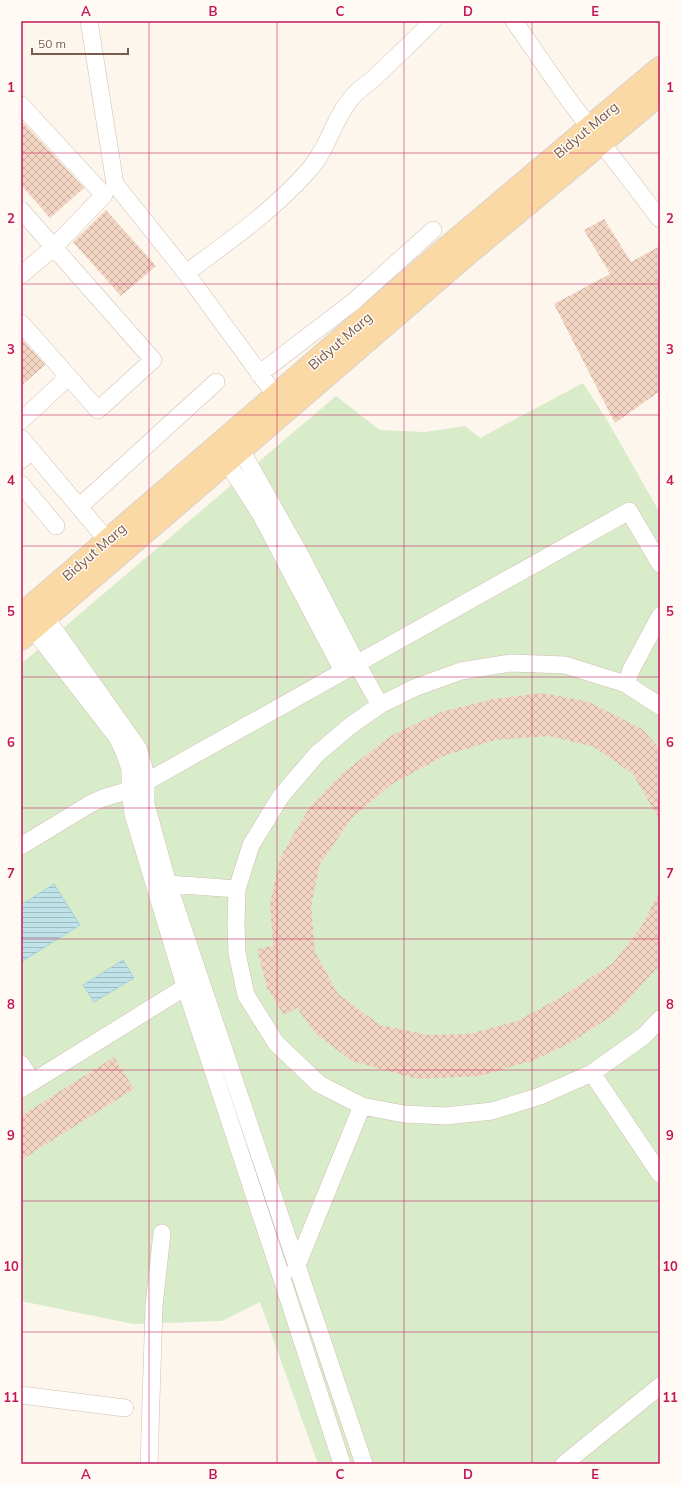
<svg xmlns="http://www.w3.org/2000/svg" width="681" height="1485" viewBox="0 0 681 1485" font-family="Mulish,sans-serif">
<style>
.green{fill:#d8ecc9}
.water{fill:url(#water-rules);stroke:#a5d3da}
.building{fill:url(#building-cross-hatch)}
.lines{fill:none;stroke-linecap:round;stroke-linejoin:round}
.minor-casing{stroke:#d1beb0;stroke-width:18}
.major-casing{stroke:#dad1cd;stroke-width:24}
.minor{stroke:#fff;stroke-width:17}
.major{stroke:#fbd9a5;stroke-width:22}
.grid{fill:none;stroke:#c2185b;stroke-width:1;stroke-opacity:0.55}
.labels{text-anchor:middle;stroke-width:3;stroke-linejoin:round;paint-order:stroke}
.street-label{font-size:14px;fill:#7a5c4d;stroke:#fffaf3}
.neatline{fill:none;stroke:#c2185b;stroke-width:1.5}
.grid-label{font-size:13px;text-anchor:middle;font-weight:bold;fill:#c2185b}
</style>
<defs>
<pattern id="water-rules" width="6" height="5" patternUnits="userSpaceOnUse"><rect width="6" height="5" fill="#bfe3e8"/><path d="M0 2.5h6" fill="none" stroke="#a0bbbe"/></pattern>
<pattern id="building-cross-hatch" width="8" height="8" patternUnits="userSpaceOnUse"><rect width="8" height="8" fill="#f3d5c3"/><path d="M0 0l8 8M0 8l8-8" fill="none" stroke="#cab0a1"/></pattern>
</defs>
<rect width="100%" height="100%" fill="#fdf6ec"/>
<path class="green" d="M583,383L607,420L660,513V1464H318L260,1302L222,1321L133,1324L21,1301V664L336,396L380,430L425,432L465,426L480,438Z"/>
<path class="water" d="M54,884L80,925L21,962V905Z
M123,960L134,978L94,1002L83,985Z"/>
<path class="building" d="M21,120L84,188L50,218L21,185Z
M106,210L156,266L121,296L73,242Z
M604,219L631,262L660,246V391L615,423L554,304L610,274L584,230Z
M21,338L45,365L21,386Z
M543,693L589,702L642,729L660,749V821L633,774L594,747L550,736L495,740L444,756L392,784L352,818L320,864L311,906L315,952L338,994L380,1025L428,1035L469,1034L517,1021L556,1000L612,964L641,927L660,891V965L615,1014L570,1043L528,1063L527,1062L480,1076L418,1079L352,1061L316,1034L297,1008L284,1015L267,988L257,949L273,946L270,902L281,856L309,808L344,772L392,735L441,712L494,699Z
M114,1057L134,1089L21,1160V1116Z"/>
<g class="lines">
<g class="minor-casing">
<path id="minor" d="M89,21L115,184L186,273L276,396
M514,21L568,99L660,219
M21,105L104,195L54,247L21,275
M21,210L153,360L98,410L21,323
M186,273C227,243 275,209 309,170C329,148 334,115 356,93C361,88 367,84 372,80C393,60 413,41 433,21
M259,374L353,302L433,230
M21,421L68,377
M21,438L107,540
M241,450L297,549L357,664L380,705
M21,460L32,451
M227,462L261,515L343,671
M21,484L56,526
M79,507L216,382
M46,618L138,748L146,775V804L168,884L364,1464
M33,629L117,737L124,752L130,769V790L133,814L185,986L284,1285L342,1464
M626,684L631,670L660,616
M660,706L626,684L565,665L511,663L461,671L414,688L380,705L350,726L317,754L281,796L251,845L237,889L236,924L237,953L246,995L276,1043L319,1084L362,1106L404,1114L446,1116L492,1111L540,1096L592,1073L644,1036L660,1019
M21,846L90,804L103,798L130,790L146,782L629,511L660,564
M168,884L237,889
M21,1064L32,1081
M592,1073L660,1174
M21,1089L195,981
M295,1270L362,1106
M21,1395L125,1408
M149,1464L154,1306L162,1233
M564,1464L660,1386"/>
</g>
<g class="major-casing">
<path id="major" d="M21,615L457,239L660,68
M21,639L470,252L660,94"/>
</g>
<use href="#minor" class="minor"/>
<use href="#major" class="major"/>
</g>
<path class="grid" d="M149,21V1464M277,21V1464M404,21V1464M532,21V1464M21,153H660M21,284H660M21,415H660M21,546H660M21,677H660M21,808H660M21,939H660M21,1070H660M21,1201H660M21,1332H660"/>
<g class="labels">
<g class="street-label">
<text transform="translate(586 130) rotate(-40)" y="5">Bidyut Marg</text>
<text transform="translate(340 341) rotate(-41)" y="5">Bidyut Marg</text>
<text transform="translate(94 552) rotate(-41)" y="5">Bidyut Marg</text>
</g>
</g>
<rect width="681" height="1485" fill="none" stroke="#fffaf3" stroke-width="44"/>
<path d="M32 48v6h96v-6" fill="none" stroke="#7a5c4d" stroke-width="2"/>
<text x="38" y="48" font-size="12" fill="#7a5c4d" stroke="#fffaf3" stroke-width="3" paint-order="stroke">50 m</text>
<rect x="22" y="22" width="637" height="1441" class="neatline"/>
<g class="grid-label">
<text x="86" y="16">A</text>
<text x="213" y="16">B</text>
<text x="340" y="16">C</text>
<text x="468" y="16">D</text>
<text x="595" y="16">E</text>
<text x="11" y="92">1</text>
<text x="670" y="92">1</text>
<text x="11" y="223">2</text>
<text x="670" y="223">2</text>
<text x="11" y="354">3</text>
<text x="670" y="354">3</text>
<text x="11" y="485">4</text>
<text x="670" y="485">4</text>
<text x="11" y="616">5</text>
<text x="670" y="616">5</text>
<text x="11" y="747">6</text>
<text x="670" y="747">6</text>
<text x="11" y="878">7</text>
<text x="670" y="878">7</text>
<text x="11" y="1009">8</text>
<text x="670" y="1009">8</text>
<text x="11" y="1140">9</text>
<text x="670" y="1140">9</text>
<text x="11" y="1271">10</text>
<text x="670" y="1271">10</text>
<text x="11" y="1402">11</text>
<text x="670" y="1402">11</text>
<text x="86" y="1479">A</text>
<text x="213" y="1479">B</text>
<text x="340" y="1479">C</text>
<text x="468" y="1479">D</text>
<text x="595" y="1479">E</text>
</g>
</svg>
